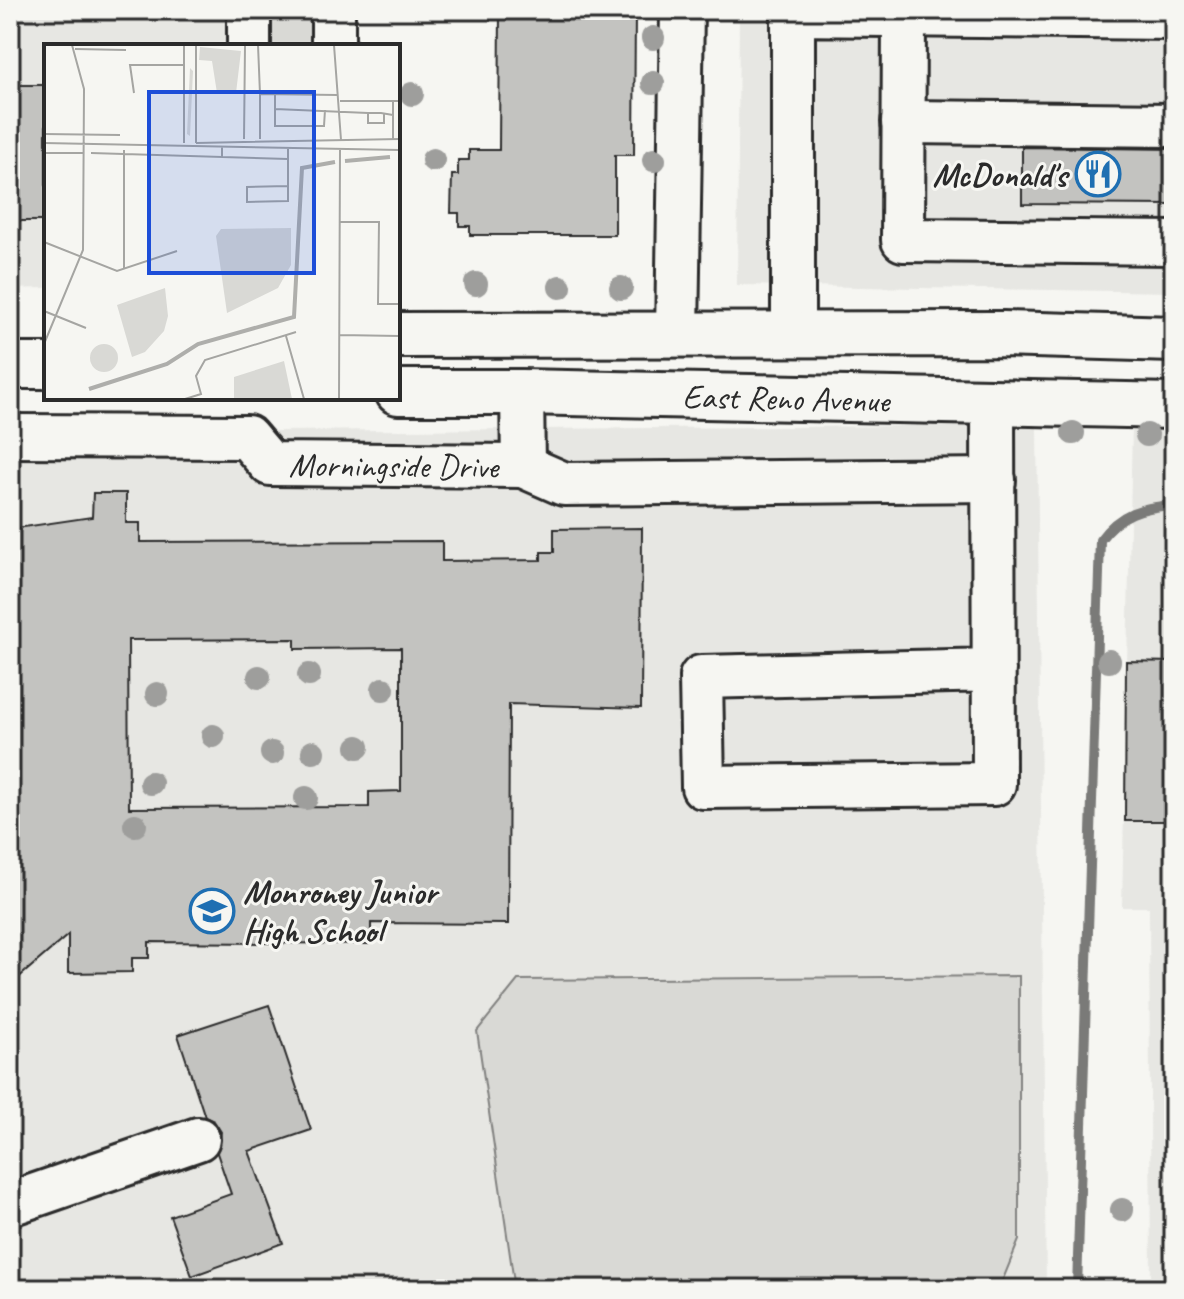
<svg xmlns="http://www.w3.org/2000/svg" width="1184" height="1299" viewBox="0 0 1184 1299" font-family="Caveat,sans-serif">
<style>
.built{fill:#e7e7e3}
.green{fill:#d9d9d5;stroke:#828280;stroke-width:2}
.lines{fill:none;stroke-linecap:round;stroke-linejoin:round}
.stream{stroke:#7a7a78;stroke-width:10}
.building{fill:#c3c3c0;stroke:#2b2b2b;stroke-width:2;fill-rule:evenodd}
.minor-casing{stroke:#2b2b2b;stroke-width:48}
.major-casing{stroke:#2b2b2b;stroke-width:50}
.minor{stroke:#f6f6f2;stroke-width:42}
.major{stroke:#f6f6f2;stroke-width:44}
.tree{fill:#9e9e9c}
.labels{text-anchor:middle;stroke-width:6;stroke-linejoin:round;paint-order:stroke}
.poi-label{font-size:34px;font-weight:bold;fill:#2b2b2b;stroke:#f6f6f2;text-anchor:end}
.street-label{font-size:34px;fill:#2b2b2b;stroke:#f6f6f2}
.inset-river{fill:none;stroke:#aeaeab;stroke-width:4}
.inset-road{fill:none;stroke:#a5a5a2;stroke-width:2}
.view{fill:#1d4ed8;fill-opacity:0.15;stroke:#1d4ed8;stroke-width:4}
.inset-edge{fill:none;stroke:#2b2b2b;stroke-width:4}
</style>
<rect width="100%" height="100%" fill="#f6f6f2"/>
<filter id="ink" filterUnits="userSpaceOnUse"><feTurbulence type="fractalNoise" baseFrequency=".0125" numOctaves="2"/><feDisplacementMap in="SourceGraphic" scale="16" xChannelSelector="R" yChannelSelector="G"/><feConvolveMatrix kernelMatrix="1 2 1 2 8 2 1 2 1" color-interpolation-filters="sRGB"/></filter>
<g filter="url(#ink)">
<path class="built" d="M10,10H226L225,46H46V288L10,289Z
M739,10H1174V292L737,285Z
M1037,425L1046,1289H10V433Z
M1132,425L1174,426V1289H1151L1149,907H1122Z"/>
<path class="green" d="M268,10H315L314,46H268Z
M1019,976V1240L999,1289H515L477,1031L518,980Z"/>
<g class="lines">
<path class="stream" d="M1077,1289L1100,540C1120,513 1141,507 1174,505"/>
</g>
<path class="building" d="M500,10L635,11L634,155H615V235H470V226H459V213H451L452,175H458V160H469V150H499Z
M10,85H46V221H10Z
M1022,147L1174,149V205L1022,204Z
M93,493H126V523H140V542L442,541V561L541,560V552H554V529L642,528L641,708L509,704L508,924L371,923V944L149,942V958H132V972L68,973V935L10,985V529L92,517ZM295,639V649L401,648V791L369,792V807L129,808L128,640Z
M1126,661L1174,662V821H1125Z
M269,1005L311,1130L249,1151L283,1243L192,1276L170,1216L231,1194L217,1153L221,1132L214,1121L205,1117L178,1035Z"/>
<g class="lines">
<g class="minor-casing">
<g id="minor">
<path d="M333,10V46"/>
<path d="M904,15L903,240L1174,243"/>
<path d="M249,46V10"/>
<path d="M903,122L1174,125"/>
<path d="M677,335L682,10"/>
<path d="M793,335V14L1174,18"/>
<path d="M993,403L994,784L703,787L701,677L994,670"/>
<path id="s1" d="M10,436L247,437L270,464L523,466L522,392"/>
<path d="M523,466L564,484L994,480"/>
<path d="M10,1204L198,1139"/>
</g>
</g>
<g class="major-casing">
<g id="major">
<path d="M398,335L1003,334L1174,339"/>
<path d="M10,366H46"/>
<path id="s2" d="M398,392H522L1174,406"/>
</g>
</g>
<use href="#minor" class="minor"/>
<use href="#major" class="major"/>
</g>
<g class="tree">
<circle cx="653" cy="38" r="12"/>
<circle cx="653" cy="83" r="12"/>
<circle cx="412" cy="94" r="12"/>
<circle cx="433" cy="160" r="12"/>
<circle cx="654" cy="160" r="12"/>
<circle cx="476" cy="284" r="12"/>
<circle cx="560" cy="287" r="12"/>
<circle cx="621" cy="288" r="12"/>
<circle cx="1073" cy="433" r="12"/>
<circle cx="1147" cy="435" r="12"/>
<circle cx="1109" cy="661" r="12"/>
<circle cx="309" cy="675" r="12"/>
<circle cx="259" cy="677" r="12"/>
<circle cx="383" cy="689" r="12"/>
<circle cx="157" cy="694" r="12"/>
<circle cx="213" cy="736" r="12"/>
<circle cx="358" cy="747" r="12"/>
<circle cx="313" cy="752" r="12"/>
<circle cx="272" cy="753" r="12"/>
<circle cx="151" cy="783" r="12"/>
<circle cx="306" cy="798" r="12"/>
<circle cx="135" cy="825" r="12"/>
<circle cx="1122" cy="1210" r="12"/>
</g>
</g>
<defs>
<g id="restaurant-ring" transform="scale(2.3)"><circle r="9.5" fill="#f6f6f2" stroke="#1f6fb2" stroke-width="1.5"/><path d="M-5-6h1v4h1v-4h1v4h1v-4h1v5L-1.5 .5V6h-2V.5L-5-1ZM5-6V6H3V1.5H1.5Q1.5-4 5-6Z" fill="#1f6fb2"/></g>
<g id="school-ring" transform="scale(2.3)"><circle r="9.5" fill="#f6f6f2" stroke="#1f6fb2" stroke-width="1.5"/><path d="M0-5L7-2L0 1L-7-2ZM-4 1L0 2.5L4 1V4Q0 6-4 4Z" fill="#1f6fb2"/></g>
</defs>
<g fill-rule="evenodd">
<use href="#restaurant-ring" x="1098" y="174"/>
<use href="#school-ring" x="212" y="911"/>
</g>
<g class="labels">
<g class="poi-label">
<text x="1067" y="186">McDonald's</text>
<text x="243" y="903" text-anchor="start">Monroney Junior<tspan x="243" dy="39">High School</tspan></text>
</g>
<g class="street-label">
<text dy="12" stroke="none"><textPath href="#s2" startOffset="388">East Reno Avenue</textPath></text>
<text dy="12" stroke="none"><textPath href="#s1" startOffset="396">Morningside Drive</textPath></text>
</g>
</g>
<g transform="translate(44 44)">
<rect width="356" height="356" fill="#f6f6f2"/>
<path d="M156,3L197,7L192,49H173L168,17L155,16ZM146,24L149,27L146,92L143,90ZM247,184V221L234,244L183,269L172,192L177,185ZM121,244L124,272L120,287L101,308L88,313L73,261ZM46 314a14 14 0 1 1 28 0a14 14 0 1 1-28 0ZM240,317L248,355H190V333Z" fill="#d9d9d5"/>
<path class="inset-river" d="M301,117L346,113M45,345L123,320L154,300L250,273L258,124L291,118"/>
<path class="inset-road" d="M152,1V99M214,1L216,50M290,1L297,96M31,5L82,6M90,49L86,21H140M231,50V82H280L281,66M296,57H356M349,57V95M231,65L324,69M340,70V79H324V69H337L349,71M0,90L76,91M200,95L201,1M216,95V50L294,51M0,99L356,106M140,99V1M152,99L356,95M244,104V157L203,158V143L244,142M80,106V225M0,109H39M47,109L178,113V103M178,113L244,115M295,178H335L334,260H356M0,198L73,227L133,207M0,267L42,284M295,291L356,292M242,292L260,355M0,300L39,206L40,45L28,1M141,355L157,350L152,332L161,316L252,288M295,355L296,105"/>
<path class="view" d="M105,48H270V229H105Z"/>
<rect width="356" height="356" class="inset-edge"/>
</g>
<rect width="1184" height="1299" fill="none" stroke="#f6f6f2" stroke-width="40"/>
<rect x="20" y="20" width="1144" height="1259" fill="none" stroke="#2b2b2b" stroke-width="3" filter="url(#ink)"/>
</svg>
